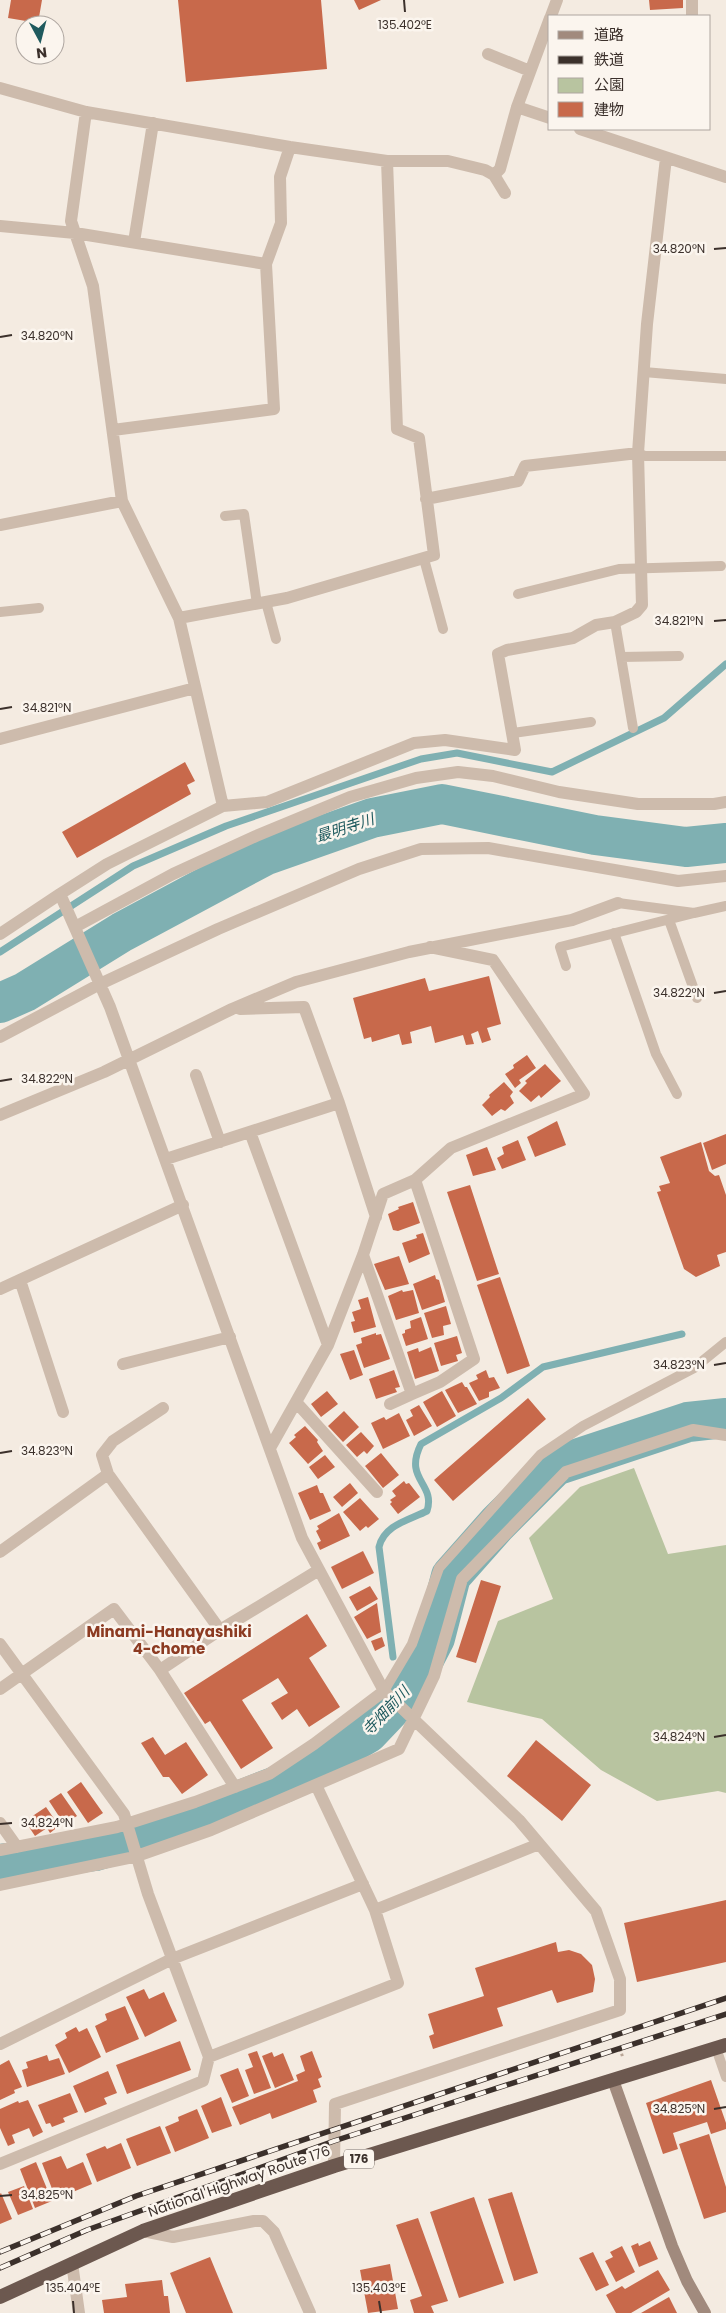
<svg xmlns="http://www.w3.org/2000/svg" width="726" height="2313" viewBox="0 0 726 2313" font-family="Poppins,'Noto Sans JP',sans-serif">
<style>
.green{fill:#b8c4a0}
.lines{fill:none;stroke-linecap:round;stroke-linejoin:round}
.stream{stroke:#7fb0b2;stroke-width:7}
.river{stroke:#7fb0b2;stroke-width:40}
.building{fill:#c8694b}
.path{stroke:#b9a596;stroke-width:3;stroke-dasharray:2.5 2.5;stroke-linecap:butt}
.service{stroke:#cdbbac;stroke-width:10}
.minor{stroke:#cdbbac;stroke-width:12}
.secondary{stroke:#a18a7d;stroke-width:12}
.trunk{stroke:#6c584f;stroke-width:14}
.rail-casing{stroke:#3b302b;stroke-width:5.5}
.rail{stroke:#fbf5ee;stroke-width:4;stroke-dasharray:11;stroke-linecap:butt}
.ticks{fill:none;stroke:#3b302b;stroke-width:2}
.labels{text-anchor:middle;stroke-width:5;stroke-linejoin:round;paint-order:stroke}
.shield{fill:#fbf5ee;stroke:#756b66;stroke-width:1}
.shield-label{font-size:12px;font-weight:bold;fill:#3b302b}
.street-label{font-size:14px;fill:#3b302b;stroke:#fbf5ee}
.water-label{font-size:15px;font-style:italic;fill:#1f5a5e;stroke:#fbf5ee}
.neighbourhood-label{font-size:15px;font-weight:bold;fill:#8c3b22;stroke:#fbf5ee}
.ticks-label{font-size:12px;text-anchor:middle;fill:#3b302b;stroke:#fbf5ee;stroke-width:5;stroke-linejoin:round;paint-order:stroke}
</style>
<rect width="100%" height="100%" fill="#f4ebe1"/>
<path class="green" d="M634,1468L668,1554L726,1545V1793L718,1791L657,1801L601,1770L542,1719L467,1702L498,1621L553,1599L529,1538L580,1487Z"/>
<g class="lines">
<path class="stream" d="M0,952L133,866L226,826L421,759L457,753L552,772L664,718L726,664
M713,1419L726,1425
M393,1657L379,1547C384,1525 409,1520 427,1511C436,1483 403,1480 421,1444L501,1398L543,1367L682,1334"/>
<path class="river" d="M0,1003L25,992L122,932L264,856L372,818L442,804L595,835L686,847L726,843
M0,1864L95,1851L165,1830L284,1783L368,1733L407,1692L435,1638L451,1576L497,1524L555,1466L688,1422L726,1418"/>
</g>
<path class="building" d="M11,0H42L38,23L8,18Z
M178,0H321L327,69L186,82Z
M354,0H381L359,10Z
M649,0H683V8L650,10Z
M185,762L195,781L187,785L191,794L77,858L62,832Z
M489,976L501,1024L487,1028L491,1040L482,1043L478,1031L471,1034L474,1044L466,1045L463,1035L435,1043L431,1026L410,1032L412,1043L402,1045L399,1034L372,1042L371,1037L364,1039L353,998L425,978L429,991Z
M527,1055L536,1068L519,1080L521,1083L515,1088L505,1074L514,1068L513,1065Z
M545,1064L561,1081L541,1098L539,1095L531,1102L519,1091L527,1083L525,1081Z
M504,1082L513,1092L510,1096L514,1103L505,1111L501,1109L492,1116L482,1105L490,1097L489,1095Z
M557,1121L566,1145L535,1157L527,1137Z
M726,1134V1164L712,1170L703,1143Z
M518,1140L526,1160L502,1169L497,1158L504,1154L502,1147Z
M701,1142L709,1171L715,1176L719,1175L726,1195V1252L717,1255L720,1266L696,1277L684,1269L657,1192L661,1191L659,1186L670,1183L660,1157Z
M487,1147L496,1170L473,1176L466,1155Z
M470,1185L499,1274L477,1281L447,1192Z
M413,1202L420,1223L398,1231L393,1230L388,1214L399,1209L398,1207Z
M423,1233L430,1254L409,1263L402,1243L417,1238L416,1235Z
M399,1256L409,1284L385,1290L374,1264Z
M435,1275L436,1279L439,1280L445,1302L422,1310L413,1284Z
M500,1277L530,1366L507,1374L477,1285Z
M402,1290L403,1292L413,1290L419,1313L396,1320L388,1296Z
M368,1297L376,1327L354,1333L351,1322L355,1321L352,1312L361,1309L358,1300Z
M446,1306L451,1324L443,1326L444,1335L432,1338L424,1313Z
M421,1317L428,1339L406,1346L402,1334L405,1333V1330L411,1328L410,1321Z
M376,1333V1335L381,1334L390,1359L364,1368L356,1345L362,1343L361,1338Z
M457,1336L462,1353L456,1355L458,1361L441,1366L434,1343Z
M431,1347L439,1371L415,1379L407,1352L418,1348L419,1352Z
M354,1350L363,1375L350,1380L340,1354Z
M394,1370L400,1387L395,1388L397,1392L376,1399L369,1379Z
M486,1370L489,1378L494,1377L500,1388L489,1392V1397L479,1401L469,1383L478,1379L476,1375Z
M462,1382L465,1387H467L477,1404L458,1413L445,1390Z
M327,1391L338,1404L321,1417L311,1404Z
M442,1391L456,1416L437,1427L423,1402Z
M528,1398L546,1419L453,1501L434,1480Z
M419,1405L432,1426L414,1436L406,1420L413,1416L410,1410Z
M344,1411L359,1427L343,1442L328,1426Z
M399,1413L410,1436L383,1449L371,1423L384,1417L386,1420Z
M305,1426L318,1440L317,1442L323,1451L308,1464L289,1443L296,1437L294,1435Z
M361,1432L374,1446L367,1454L364,1451L357,1457L346,1445Z
M381,1453L399,1475L383,1488L365,1466Z
M325,1455L335,1467L318,1479L309,1467Z
M404,1481L406,1484L409,1483L420,1497L398,1514L390,1504L392,1502L390,1500L396,1496L392,1491Z
M350,1483L358,1493L342,1507L333,1497Z
M317,1485L320,1493H323L331,1511L310,1520L298,1493Z
M360,1498L379,1519L368,1528L366,1526L360,1531L343,1512Z
M339,1513L350,1536L320,1550L317,1543L321,1541L316,1531L319,1529L317,1526Z
M363,1551L374,1573L342,1589L331,1567Z
M481,1580L501,1586L476,1663L456,1657Z
M370,1586L378,1599L357,1611L349,1597Z
M377,1603L381,1632L367,1639L354,1617Z
M307,1614L327,1646L309,1658L340,1707L309,1727L297,1709L282,1720L271,1703L288,1693L278,1678L242,1700L273,1748L241,1769L210,1721L205,1724L184,1693Z
M382,1637L385,1646L375,1651L371,1641Z
M153,1737L165,1755L186,1742L208,1775L182,1794L169,1777H163L141,1743Z
M536,1740L591,1785L562,1821L507,1776Z
M81,1782L103,1813L88,1823L67,1792Z
M61,1793L77,1816L64,1824L49,1801Z
M46,1807L59,1826L50,1833L47,1828L35,1836L25,1821Z
M726,1900V1962L637,1982L624,1923Z
M556,1942L558,1952L569,1950L581,1954L592,1965L595,1979L593,1992L557,2003L552,1990L497,2008L503,2026L433,2049L429,2036L434,2034L428,2014L484,1996L475,1968Z
M144,1989L149,1999L164,1992L177,2021L145,2037L126,1997Z
M125,2006L139,2039L106,2053L95,2026L107,2020L105,2014Z
M76,2027L79,2032L87,2028L101,2057L69,2073L55,2045L67,2038L65,2033Z
M180,2041L191,2070L127,2094L116,2065Z
M257,2051L271,2088L254,2094L245,2070L253,2067L248,2054Z
M312,2051L322,2077L318,2079L321,2087L313,2090L317,2102L272,2119L270,2113L240,2125L232,2107L298,2081L296,2075L305,2071L300,2056Z
M272,2052L274,2057L283,2053L294,2080L275,2088L262,2056Z
M47,2055L49,2061L59,2058L65,2074L27,2087L22,2070L28,2068L26,2062Z
M9,2060L22,2087L14,2090L15,2093L0,2100V2065Z
M238,2068L249,2096L232,2103L220,2075Z
M108,2071L117,2093L104,2098L107,2104L85,2113L73,2086Z
M711,2080L726,2123V2129L711,2134L707,2122L673,2133L678,2149L663,2154L646,2103Z
M70,2093L78,2112L63,2118L65,2122L52,2127L50,2123L46,2124L38,2105Z
M221,2097L232,2126L212,2133L201,2106Z
M28,2100L43,2132L33,2137L29,2128L12,2135L15,2143L8,2146L0,2128V2109L18,2101L19,2103Z
M197,2109L209,2138L175,2152L165,2127L179,2121L178,2117Z
M160,2126L171,2153L137,2166L126,2139Z
M709,2134L726,2187V2212L704,2219L679,2144Z
M121,2143L131,2168L97,2182L86,2154L105,2146L107,2149Z
M61,2156L67,2169L83,2162L92,2184L56,2199L42,2163Z
M36,2162L52,2201L35,2208L20,2169Z
M24,2186L33,2209L18,2215L8,2192Z
M512,2192L538,2273L514,2281L488,2199Z
M1,2193L12,2219L0,2224V2194Z
M474,2197L504,2283L459,2298L430,2212Z
M418,2218L448,2301L431,2306L434,2313H414L410,2300L422,2296L396,2225Z
M650,2241L658,2259L639,2267L631,2246L638,2243L639,2246Z
M622,2246L635,2272L616,2282L605,2261L613,2257L610,2252Z
M593,2252L609,2285L596,2291L579,2258Z
M210,2257L233,2313H186L170,2273Z
M390,2264L398,2309L368,2313L360,2270Z
M658,2270L670,2290L631,2313H616L606,2295L622,2286L625,2289Z
M162,2280L164,2296H168L170,2313H104L102,2300L127,2297L125,2284Z
M669,2297L677,2313H641Z"/>
<g class="lines">
<path class="path" d="M620,2049L623,2058"/>
<path class="service" d="M644,372L726,379
M638,453L645,456H726
M225,516L244,514L257,604
M424,559L443,629
M518,594L619,569L721,566
M266,602L276,639
M0,612L39,608
M615,622L633,728
M621,657L679,656
M513,733L591,722
M618,903L694,913L726,906
M669,920L697,998
M614,933L656,1054L677,1094
M566,966L560,947L694,913
M384,1691L412,1644L439,1568L540,1455L583,1426L694,1368L726,1342
M716,2048L726,2077"/>
<path class="minor" d="M692,0V16
M551,16L557,0
M488,54L530,71
M0,88L86,112L290,147L387,161H448L485,170L494,175L500,169L517,107L550,18
M517,107L550,118
M580,129L726,177
M494,175L505,193
M0,226L75,233L266,264
M134,242L153,123
M113,430L274,409L266,264L281,223L280,177L290,147
M426,499L518,481L525,466L638,453
M0,525L122,501
M179,618L287,598L434,555L419,438L397,429L387,161
M0,739L195,688
M223,806L267,802L414,743L445,740L515,750L498,654L507,650L573,638L596,625L615,622L636,612L642,605L638,453L647,324L666,158
M60,894L107,864L223,806L179,618L122,501L93,286L71,221L86,112
M75,927L173,874L256,836L350,797L416,778L458,772L493,776L559,792L638,804H714L726,802
M0,934L60,894L110,1007L302,1538L384,1691L519,1820L596,1911L620,1979V2010L335,2104L334,2166
M240,1009L304,1007L339,1103L376,1217
M0,1037L100,984L218,929L359,869L421,849L488,848L678,881L726,876
M196,1075L220,1142
M0,1115L104,1072L232,1009L296,982L409,952L572,920L618,903
M250,1132L328,1345
M166,1159L339,1103
M363,1255L412,1394L440,1382L474,1359L415,1180
M20,1280L63,1412
M0,1289L183,1205
M123,1364L230,1337
M296,1402L377,1492
M390,1404L412,1394
M270,1448L328,1345L363,1255L383,1194L415,1180L451,1148L584,1094L493,960L430,947
M108,1474L102,1455L113,1441L163,1408
M0,1552L108,1474L220,1630L319,1570
M0,1644L124,1814L148,1894L209,2057L398,1983L375,1910L316,1785
M160,1670L235,1787
M0,1689L114,1609L160,1670L220,1630
M0,1823L17,1847
M0,1850L117,1827L195,1802L269,1774L314,1744L384,1691
M0,1885L134,1857L211,1830L399,1749L434,1676L462,1579L566,1472L693,1430L726,1435
M375,1910L539,1844
M0,2044L172,1959L363,1884
M0,2164L203,2081L209,2057
M143,2231L173,2237L254,2221H263L274,2232L310,2313
M72,2263L79,2313"/>
<path class="secondary" d="M613,2080L672,2246L687,2281L705,2313"/>
<path class="trunk" d="M0,2297L143,2231L334,2166L726,2045"/>
<g class="rail-casing">
<path id="rail" d="M0,2252L136,2196L726,1998
M0,2268L87,2230L334,2141L726,2014"/>
</g>
<use href="#rail" class="rail"/>
</g>
<path class="ticks" d="M404,0L405,12M714,249L726,248M0,337L12,335M714,621L726,620M0,709L12,707M714,993L726,991M0,1081L12,1079M714,1365L726,1363M0,1453L12,1451M714,1737L726,1735M0,1824L12,1823M714,2109L726,2107M0,2196L12,2195M73,2301L74,2313M379,2301L381,2313"/>
<g class="labels">
<rect class="shield" x="344" y="2149.5" width="30" height="19" rx="4"/>
<g class="shield-label">
<text x="359" y="2163">176</text>
</g>
<g class="street-label">
<text transform="translate(239 2181) rotate(-19)" y="5">National Highway Route 176</text>
</g>
<g class="water-label">
<text transform="translate(345 828) rotate(-18)" y="5">最明寺川</text>
<text transform="translate(386 1711) rotate(-47)" y="5">寺畑前川</text>
</g>
<g class="neighbourhood-label">
<text x="169" y="1637">Minami-Hanayashiki<tspan x="169" dy="17">4-chome</tspan></text>
</g>
</g>
<g class="ticks-label">
<text x="405" y="29">135.402°E</text>
<text x="679" y="253">34.820°N</text>
<text x="47" y="340">34.820°N</text>
<text x="679" y="625">34.821°N</text>
<text x="47" y="712">34.821°N</text>
<text x="679" y="997">34.822°N</text>
<text x="47" y="1083">34.822°N</text>
<text x="679" y="1369">34.823°N</text>
<text x="47" y="1455">34.823°N</text>
<text x="679" y="1741">34.824°N</text>
<text x="47" y="1827">34.824°N</text>
<text x="679" y="2113">34.825°N</text>
<text x="47" y="2199">34.825°N</text>
<text x="73" y="2292">135.404°E</text>
<text x="379" y="2292">135.403°E</text>
</g>
<rect x="548" y="15" width="162" height="115" fill="#fbf5ee" stroke="#aea6a0"/>
<rect x="558" y="31" width="25" height="8" fill="#a18a7d" stroke="#aea6a0"/>
<text x="594" y="40" font-size="15" fill="#3b302b">道路</text>
<rect x="558" y="56" width="25" height="8" fill="#3b302b" stroke="#aea6a0"/>
<text x="594" y="65" font-size="15" fill="#3b302b">鉄道</text>
<rect x="558" y="78" width="25" height="15" fill="#b8c4a0" stroke="#aea6a0"/>
<text x="594" y="90" font-size="15" fill="#3b302b">公園</text>
<rect x="558" y="102" width="25" height="15" fill="#c8694b" stroke="#aea6a0"/>
<text x="594" y="115" font-size="15" fill="#3b302b">建物</text>
<g transform="translate(40 40) rotate(173)"><circle r="24" fill="#fbf5ee" stroke="#aea6a0"/>
<path d="M0-4L9 19L0 12L-9 19Z" fill="#1f5a5e"/>
<text y="-8" font-size="14" font-weight="bold" text-anchor="middle" fill="#3b302b">N</text>
</g>
</svg>
